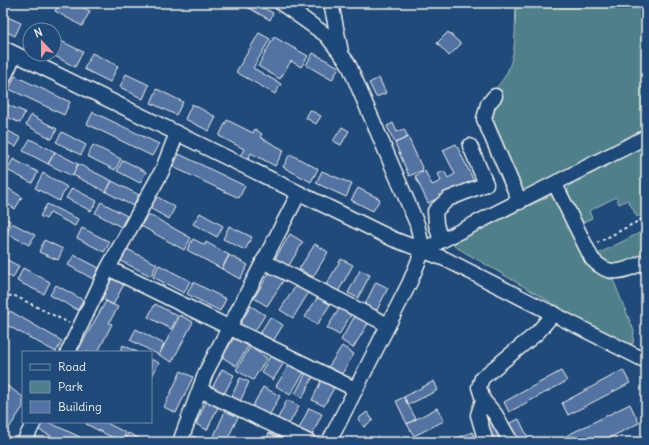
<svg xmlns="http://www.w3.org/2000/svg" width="649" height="445" viewBox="0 0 649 445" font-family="Delius,sans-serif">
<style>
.green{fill:#4f808a;stroke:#a2b8b9}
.building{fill:#5273a3;stroke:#f4f1e8}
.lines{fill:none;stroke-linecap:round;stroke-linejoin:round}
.minor-casing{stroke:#f4f1e8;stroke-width:17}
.path{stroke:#f4f1e8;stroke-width:2;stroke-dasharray:3 3;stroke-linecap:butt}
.minor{stroke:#1f4a7a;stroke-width:14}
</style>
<rect width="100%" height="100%" fill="#1f4a7a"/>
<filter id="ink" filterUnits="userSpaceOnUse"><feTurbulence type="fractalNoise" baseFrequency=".025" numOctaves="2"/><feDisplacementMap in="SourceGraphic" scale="8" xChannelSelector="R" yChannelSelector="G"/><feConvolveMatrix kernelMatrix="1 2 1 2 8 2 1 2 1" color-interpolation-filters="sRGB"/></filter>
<g filter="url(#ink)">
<path class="green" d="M516,3H646V131L523,194L490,124L494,105L502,99L494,90C519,66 514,35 516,3Z
M646,145V212L637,217L628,200L619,204L616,197L589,211L592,218L582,223L566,193L570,185Z
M550,196H554L612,277L634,331L633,344L619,342L454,246L455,242L462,237Z
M646,221V255C622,267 619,273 596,255L643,231L640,224Z"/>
<path class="building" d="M59,3H74L90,11L82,26L55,11Z
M240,3H254L273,13L270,20Z
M3,15L21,23L15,36L3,30Z
M448,32L461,44L449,56L437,43Z
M259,33L270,39L253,68L281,84L275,94L236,72Z
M274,37L308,56L301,67L291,61L280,79L258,66Z
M57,39L83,52L75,67L51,54H54V44Z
M92,53L118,66L110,82L84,69Z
M313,53L339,67L332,80L306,65Z
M126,74L149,85L143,99L120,87Z
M15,76L70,102L64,115L9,89Z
M379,78L386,93L376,97L369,83Z
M157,89L183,102L176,115L151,103Z
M3,103L25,112L20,123L3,115Z
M192,104L216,117L209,131L185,119Z
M310,110L321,116L316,124L306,118Z
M93,112L159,144L152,156L87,124Z
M31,115L57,129L52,139L26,125Z
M227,120L253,133L255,129L262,134L260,137L284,150L275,166L251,153L248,160L240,156L244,149L219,136Z
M393,123L397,132L404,129L408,137L395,143L387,126Z
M342,127L349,131L341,145L333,141Z
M3,128L21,138L16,147L3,140Z
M62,132L86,145L81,155L56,142Z
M408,137L423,170L409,176L395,143Z
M30,139L55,152L48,164L23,151Z
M456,144L474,181L428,203L415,176L425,171L432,185L441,181L438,174L444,171L448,178L455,174L443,150Z
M93,145L121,159L115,170L87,156Z
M55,152L78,164L72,176L48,164Z
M3,153L10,157L4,169L3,168Z
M179,154L245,186L239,198L173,167Z
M290,154L318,169L311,182L283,167Z
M13,159L38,172L32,183L7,170Z
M123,160L146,172L140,183L117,171Z
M78,164L112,181L106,192L73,175Z
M322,171L352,184L346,197L316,183Z
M43,173L67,187L59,201L35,188Z
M112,181L139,195L133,206L106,192Z
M3,185L22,197L15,209L3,201Z
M72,188L97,201L91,211L66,198Z
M358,188L380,199L373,211L351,200Z
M154,195L175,207L169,219L148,207Z
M101,202L127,216L121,227L95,213Z
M47,204L78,219L75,226L50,213L46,219L40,216Z
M200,213L223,226L217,237L193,224Z
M148,214L191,238L184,250L141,226Z
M3,217L10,221L4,231H3Z
M12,223L35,235L29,245L6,233Z
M229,226L252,237L245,250L223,239Z
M82,228L110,242L104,252L77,238Z
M290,234L303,242L288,267L275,259Z
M193,239L205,245L206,242L229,255L222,269L187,250Z
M44,240L63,249L58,260L39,252Z
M315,244L328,252L313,277L299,269Z
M125,248L157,264L151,276L119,260Z
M74,255L99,268L93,279L68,265Z
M229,255L248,265L240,279L222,269Z
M3,258L19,266L13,278L3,273Z
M341,259L353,265L337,294L325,287Z
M159,265L190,281L184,293L153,277Z
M23,268L50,282L44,294L17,281Z
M271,270L285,278L267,306L254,298Z
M360,270L370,275L358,298L348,293Z
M112,278L124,284L113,305L101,298Z
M193,282L226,299L220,311L187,294Z
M376,282L388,288L376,312L364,306Z
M297,284L309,292L293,318L280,310Z
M56,285L83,300L78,310L50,295Z
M319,295L331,303L317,325L305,317Z
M106,301L118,307L109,323L112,324L98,352H77Z
M155,304L178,316L171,329L148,317Z
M251,306L265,315L253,334L239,325Z
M341,306L352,313L339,335L327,328Z
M10,311L62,341L56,352L3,323Z
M356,314L369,322L353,348L341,340Z
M180,315L193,322L172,362L159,355Z
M270,317L283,325L272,343L259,335Z
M136,329L164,344L159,355L130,340Z
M235,336L249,345L236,366L222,357Z
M123,345L137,352H120Z
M342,346L354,354L340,377L327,369Z
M250,347L267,358L253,380L236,370Z
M272,353L285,361L273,380L261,372Z
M151,359L159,363L151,378Z
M291,362L305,371L290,395L276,386Z
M222,369L234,375L222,398L210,392Z
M623,370L630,383L568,415L562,403Z
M181,371L193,377L176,413L164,407Z
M561,371L567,381L509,412L504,402Z
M306,373L313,377L302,398L295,394Z
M240,378L249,382L240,402L231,398Z
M322,379L335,386L324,406L312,400Z
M434,381L438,390L408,405L404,397Z
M6,385L23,397V407L9,428L3,424V390Z
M263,387L280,396L269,416L252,407Z
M404,397L416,419L407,424L396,401Z
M207,399L219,405L207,430L196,424Z
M287,400L299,406L288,426L277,420Z
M630,404L639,423L601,442H554Z
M309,408L322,414L310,439L297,433Z
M437,408L444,421L414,436L407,424Z
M226,409L239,415L226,442H222L213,438Z
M367,412L373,420L364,427L358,419Z
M492,418L501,437L494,441L484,422Z
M519,419L530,442H517L508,424Z
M40,422H48L80,437L78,442H63L37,429Z
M87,422H105L126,433L121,442L86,424Z
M3,424L9,428L3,436Z
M472,432L476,439L470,442H444L450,439L451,441Z
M128,433L147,442H124Z
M269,433L281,439L280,442H265Z
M193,436L201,440L200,442H190Z"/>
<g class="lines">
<g class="minor-casing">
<path id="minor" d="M281,3L326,35L348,63L417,224L423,250L410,282L329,442
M331,3L341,52
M3,48L393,239L445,259L646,361
M3,79L15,54
M495,96L488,104L484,119L520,202
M555,184L592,259C611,279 624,271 646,261
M441,241L436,224L435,211L448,199L486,184L470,146
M423,250L646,137
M263,261L388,325
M108,268L355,389
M68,352L108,268L162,171L177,133
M200,390L309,442
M483,400L478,415L486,442
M24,442L34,422
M180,442L206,372L299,193
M511,442L495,414L483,400L479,387L482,378L537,333L554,313"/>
</g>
<path class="path" d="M597,243L646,217
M3,298L13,295L69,323"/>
<use href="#minor" class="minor"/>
</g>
</g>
<rect width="649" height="445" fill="none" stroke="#1f4a7a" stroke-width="16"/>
<rect x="8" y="8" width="633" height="429" fill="none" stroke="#f4f1e8" stroke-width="1.5" filter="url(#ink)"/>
<rect x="22" y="351" width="130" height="72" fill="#1f4a7a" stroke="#748da6"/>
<rect x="30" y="364" width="20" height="6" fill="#1f4a7a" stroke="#748da6"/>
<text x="58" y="371" font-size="12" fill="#f4f1e8">Road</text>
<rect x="30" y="381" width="20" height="12" fill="#4f808a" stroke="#748da6"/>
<text x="58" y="391" font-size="12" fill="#f4f1e8">Park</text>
<rect x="30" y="401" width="20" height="12" fill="#5273a3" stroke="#748da6"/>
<text x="58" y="411" font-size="12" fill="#f4f1e8">Building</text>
<g transform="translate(42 42) rotate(338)"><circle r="19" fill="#1f4a7a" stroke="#748da6"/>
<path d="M0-3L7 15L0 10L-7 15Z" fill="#ff9aa2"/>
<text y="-6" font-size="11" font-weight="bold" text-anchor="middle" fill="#f4f1e8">N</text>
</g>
</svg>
